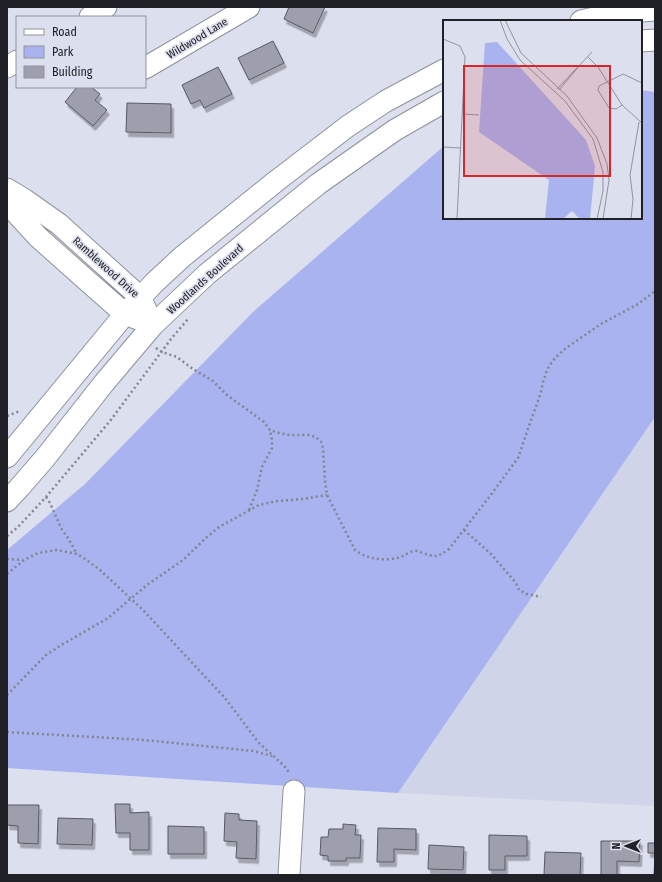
<svg xmlns="http://www.w3.org/2000/svg" width="662" height="882" viewBox="0 0 662 882" font-family="'Fira Sans Condensed',sans-serif">
<style>
.built{fill:#cfd4e8}
.green{fill:#a8b3f0}
.building{fill:#9d9fac;stroke:#575965;filter:url(#shadow)}
.lines{fill:none;stroke-linecap:round;stroke-linejoin:round}
.minor-casing{stroke:#8e919d;stroke-width:23}
.path{stroke:#82848e;stroke-width:2.5;stroke-dasharray:2 3;stroke-linecap:butt}
.minor{stroke:#fff;stroke-width:21}
.labels{text-anchor:middle;stroke-width:3.5;stroke-linejoin:round;paint-order:stroke}
.street-label{font-size:11px;fill:#202126;stroke:#dcdfed}
.inset-road{fill:none;stroke:#91939d;stroke-width:1}
.view{fill:#d62828;fill-opacity:0.15;stroke:#d62828;stroke-width:2}
.inset-edge{fill:none;stroke:#202126;stroke-width:2}
</style>
<defs>
<filter id="shadow"><feDropShadow dx="2.5" dy="4.5" stdDeviation="0" flood-color="#0004"/></filter>
</defs>
<rect width="100%" height="100%" fill="#dcdfed"/>
<path class="built" d="M655,417V806L398,793Z"/>
<path class="green" d="M641,90L655,92V417L398,793L7,768V550L85,484L254,311L444,146V218H641Z"/>
<path class="building" d="M289,7H325L313,33L284,19Z
M273,41L284,63L249,80L238,58Z
M218,67L232,94L204,108L200,100L191,104L182,85Z
M77,87H91L100,94L95,100L107,110L93,126L65,102Z
M127,103L171,104V133L126,132Z
M115,804H130V813L149,812V850H130V833H116Z
M7,805H39L38,844L18,843V826L7,825Z
M225,813L239,814V820L257,821L256,859L236,858L237,842L224,841Z
M58,818L93,819L92,845L57,844Z
M343,824L356,825L355,835H361L360,858H346V861H328V856L320,855L321,837H328L329,829H343Z
M168,826L204,827V854H168Z
M378,828L416,829V850L394,849V862H377Z
M489,835L527,836V856H505V870H489Z
M601,841H640L639,862L617,861V875H601Z
M648,843H655V875H654L655,853H648Z
M429,845L464,847L463,870L428,869Z
M545,852L581,853L580,875H544Z"/>
<g class="lines">
<g class="minor-casing">
<path id="minor" d="M90,17L106,7
M581,21L616,13L655,10
M641,41L655,40
M7,67L17,61
M145,68L249,7
M7,189L25,200L59,224L140,297L146,310
M7,203L38,237L84,278L125,314L138,319
M7,457L125,314L154,283L182,257L275,182L348,126L386,101L444,70
M7,501L19,488L45,458L104,383L153,325L207,274L318,184L395,130L444,102
M289,875L294,791"/>
</g>
<path class="path" d="M156,348L162,352L177,357L193,369L213,381L227,395L264,422L270,430L279,433L289,435H309L316,437L321,442L323,448L325,481L327,495L355,550C368,560 388,562 403,556C407,554 412,550 418,551C420,551 421,553 423,553C436,558 438,557 449,549L490,496L518,458L531,420L537,404L541,392L543,382L546,373L549,366L555,358L566,348L601,324L638,304L655,291
M7,416L20,411
M46,497L50,503L61,528L68,538L77,554
M249,510L257,490L262,467L272,448V440L270,430
M464,530L491,554L516,583L519,590L527,594L541,597
M7,536L18,527L46,497L110,421L171,339L188,319
M7,559L23,560
M7,574L24,560L38,553L56,550L67,552L77,554L85,559L100,570L142,609L225,698L259,743L281,763L287,769L289,773
M7,695L46,655L63,644L108,618L147,585L183,560L207,537L219,527L259,505L277,501L303,499L327,495
M7,732L145,740L253,751L272,756"/>
<use href="#minor" class="minor"/>
</g>
<g class="labels">
<g class="street-label">
<text transform="translate(197 38) rotate(-31)" y="4">Wildwood Lane</text>
<text transform="translate(106 267) rotate(42)" y="4">Ramblewood Drive</text>
<text transform="translate(205 279) rotate(-42)" y="4">Woodlands Boulevard</text>
</g>
</g>
<g transform="translate(443 20)">
<rect width="199" height="199" fill="#dcdfed"/>
<path d="M54,22L143,120L152,146L147,199H137L129,191L120,199H102L106,160L36,112L42,23Z" fill="#a8b3f0"/>
<path class="inset-road" d="M57,0L64,19L77,40L122,81L150,119L160,152V171L154,199M62,0L78,33L124,76L154,118L164,144L166,160L160,199M0,19L17,26L22,37L14,199M145,37L155,47L179,85L199,103M114,69L149,32M116,70L136,46M179,85L173,89L166,88L155,70L156,66L180,54L199,63M19,94L36,95M0,127L17,128M188,199L190,179L187,155L196,102"/>
<path class="view" d="M21,46H167V156H21Z"/>
<rect width="199" height="199" class="inset-edge"/>
</g>
<rect width="662" height="882" fill="none" stroke="#202126" stroke-width="16"/>
<rect x="16" y="16" width="130" height="72" fill="#dcdfed" stroke="#91939d"/>
<rect x="24" y="29" width="20" height="6" fill="#ffffff" stroke="#91939d"/>
<text x="52" y="36" font-size="12" fill="#202126">Road</text>
<rect x="24" y="46" width="20" height="12" fill="#a8b3f0" stroke="#91939d"/>
<text x="52" y="56" font-size="12" fill="#202126">Park</text>
<rect x="24" y="66" width="20" height="12" fill="#9d9fac" stroke="#91939d"/>
<text x="52" y="76" font-size="12" fill="#202126">Building</text>
<g transform="translate(626 846) rotate(270)" stroke="#dcdfed" stroke-width="3" paint-order="stroke">
<path d="M0-3L7 15L0 10L-7 15Z" fill="#202126"/>
<text y="-6" font-size="11" font-weight="bold" text-anchor="middle" fill="#202126">N</text>
</g>
</svg>
